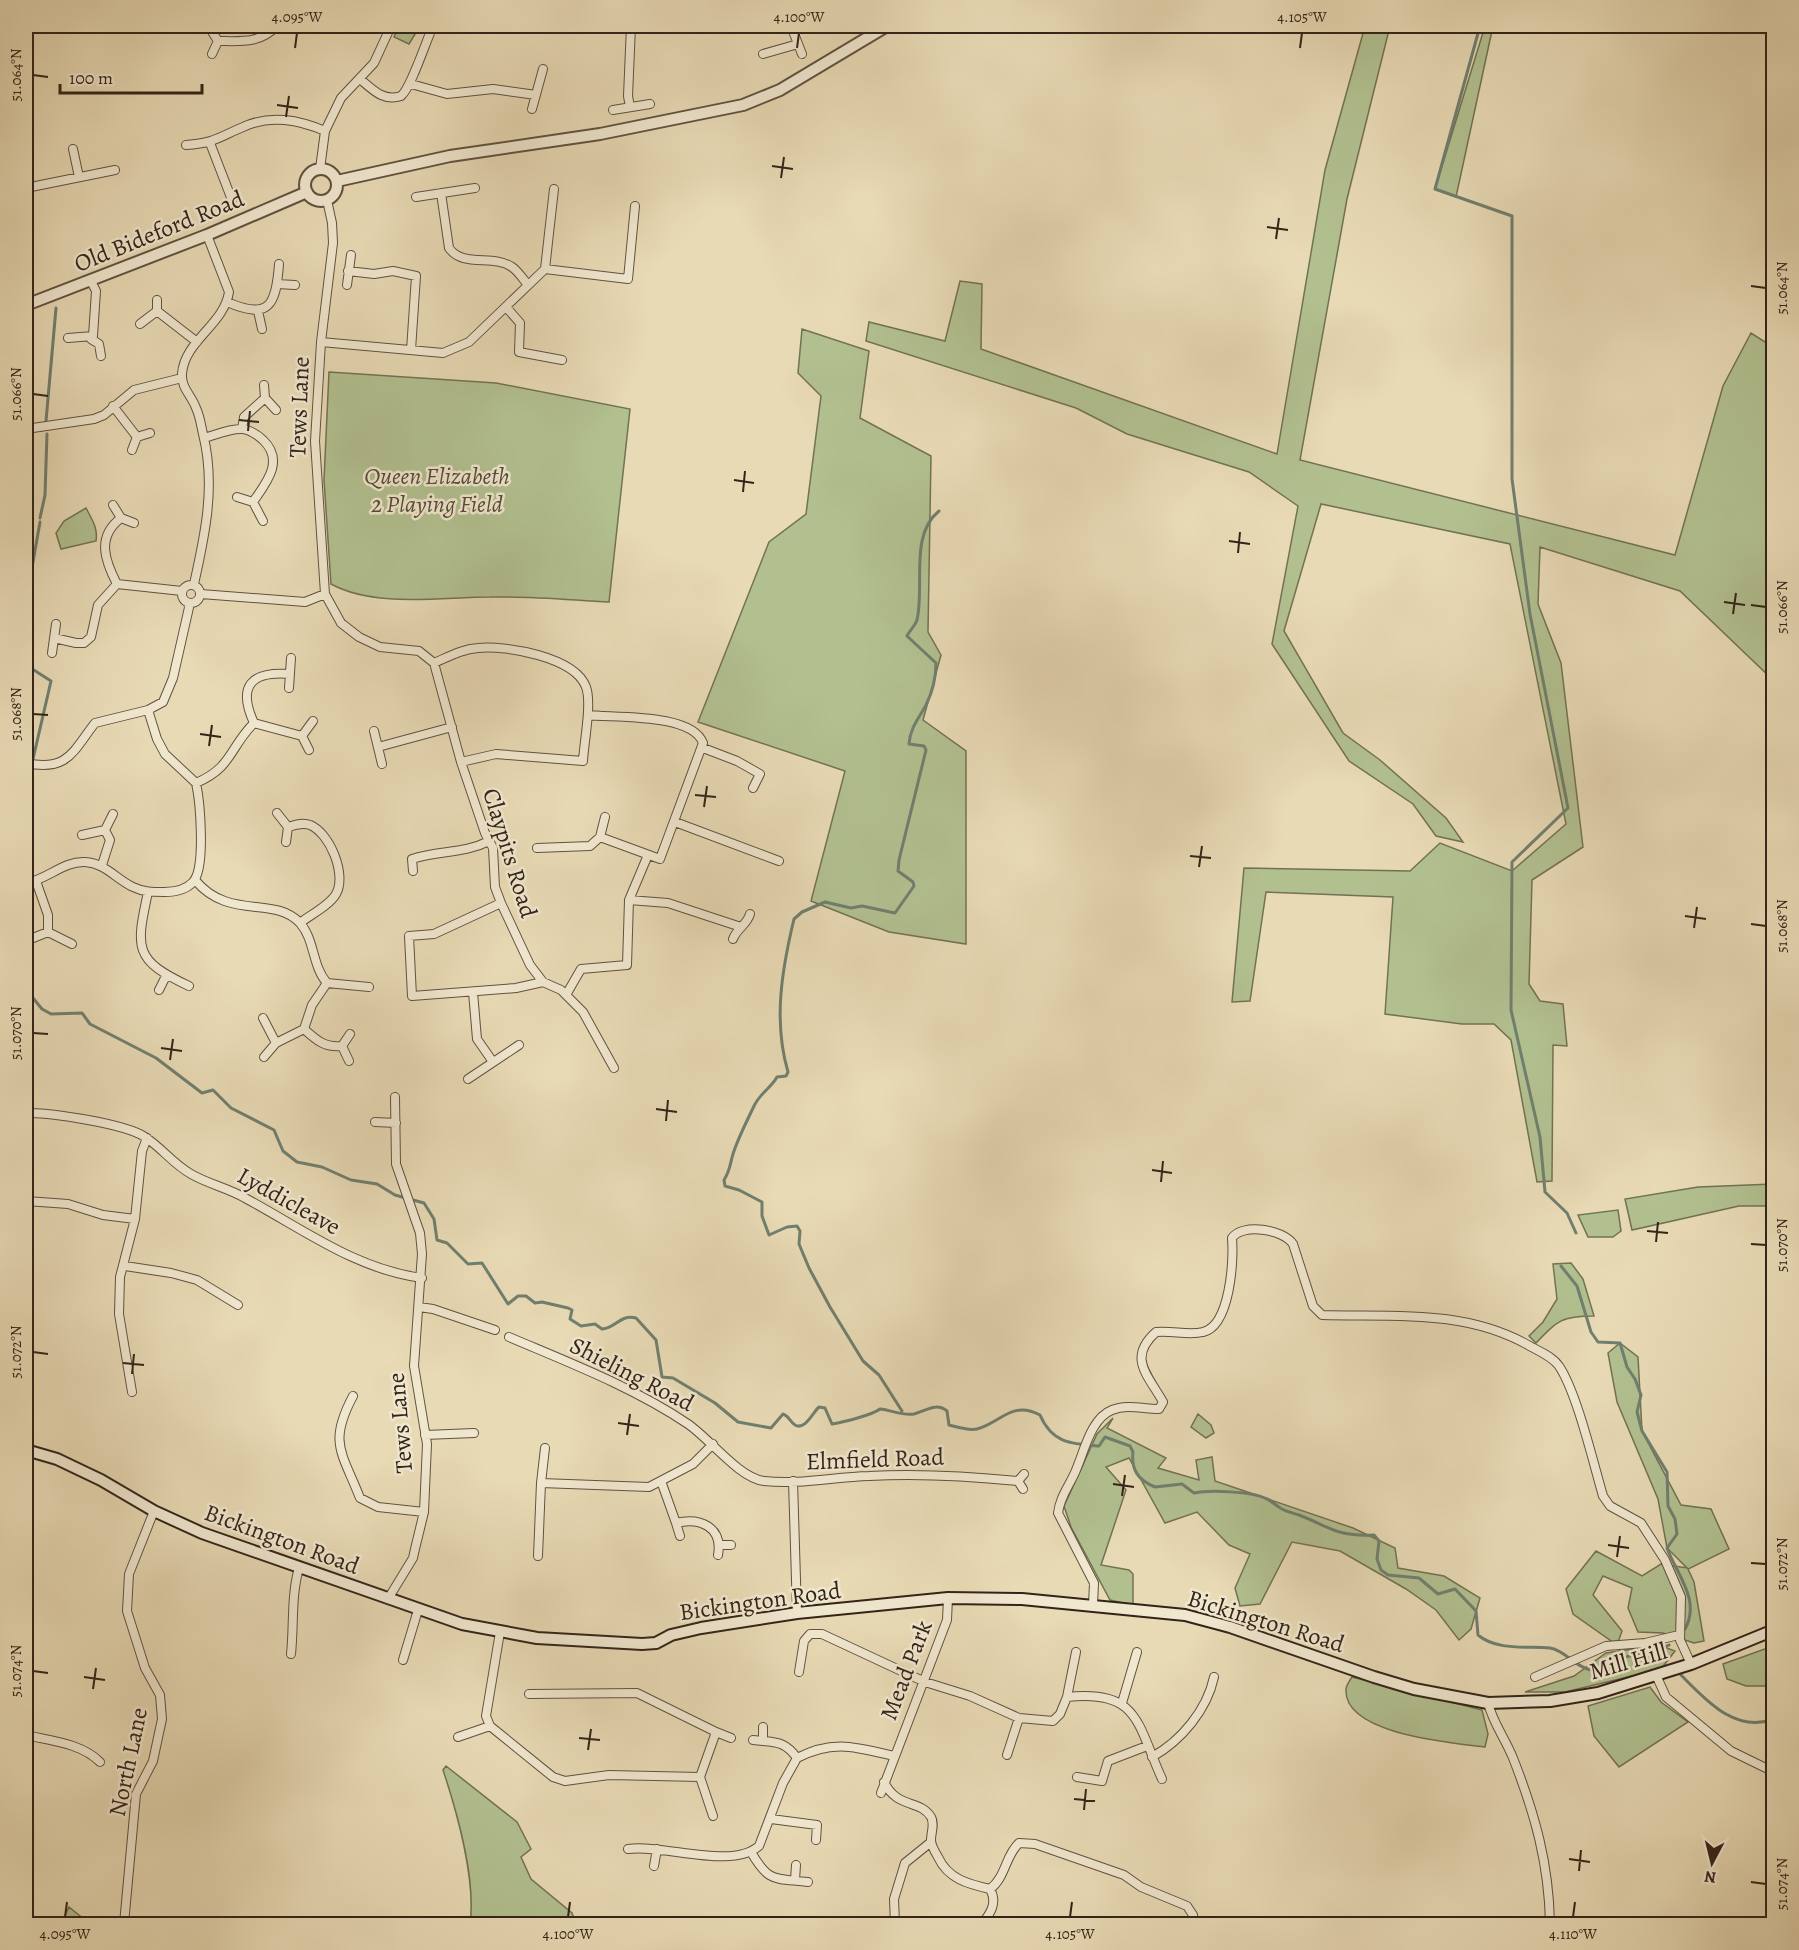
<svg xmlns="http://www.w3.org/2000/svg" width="1799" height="1950" viewBox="0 0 1799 1950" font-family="Alegreya,serif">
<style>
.green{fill:#b2c090;stroke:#727254;stroke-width:1.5}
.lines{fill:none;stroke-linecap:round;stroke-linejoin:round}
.stream{stroke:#707f6f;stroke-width:3}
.minor-casing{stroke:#605240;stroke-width:10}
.tertiary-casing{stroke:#605240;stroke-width:14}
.secondary-casing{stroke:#332419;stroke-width:14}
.minor{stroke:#f0e7cf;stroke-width:8}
.tertiary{stroke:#f0e7cf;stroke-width:10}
.secondary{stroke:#f0e7cf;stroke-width:10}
.ticks{fill:none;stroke:#332419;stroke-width:2}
.labels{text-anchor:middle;stroke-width:5;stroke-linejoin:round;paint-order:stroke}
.street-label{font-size:24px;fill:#332419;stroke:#f0e7cf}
.park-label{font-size:24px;font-style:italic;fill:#534b37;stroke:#f0e7cf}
.neatline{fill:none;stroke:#332419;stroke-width:2}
.ticks-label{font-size:15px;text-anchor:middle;fill:#332419}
</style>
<rect width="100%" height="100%" fill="#e8dab5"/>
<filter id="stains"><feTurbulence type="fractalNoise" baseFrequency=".00333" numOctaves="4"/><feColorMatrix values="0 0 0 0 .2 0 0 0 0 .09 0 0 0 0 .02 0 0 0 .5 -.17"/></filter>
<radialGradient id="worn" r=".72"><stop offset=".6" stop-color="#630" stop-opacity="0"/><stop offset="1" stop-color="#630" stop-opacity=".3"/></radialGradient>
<path class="green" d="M399,26H420L409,44L394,37Z
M1365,26H1390L1347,199L1300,460L1675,555L1723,386L1751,333L1773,347V680L1680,591L1540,547L1538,604L1561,663L1583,847L1532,880L1529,984L1540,1001L1563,1004L1567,1046L1553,1045L1552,1181L1537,1182L1511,1040L1494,1024H1462L1385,1014L1393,897L1266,892L1250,1001L1232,1002L1244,868L1410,871L1440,843L1512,871L1566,824L1510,544L1321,504L1284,631L1343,733L1380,760L1446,818L1463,842L1436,836L1413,804L1349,761L1272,644L1298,506L1249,472L1127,434L1076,408L866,341L869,322L945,341L960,281L982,284L981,349L1277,454L1325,170Z
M1485,26H1493L1456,197L1435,189Z
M802,329L869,351L860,418L931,456L928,632L941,655L923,720L966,751V944L889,932L811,901L845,771L698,722L769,542L806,514L821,396L798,373Z
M329,372L496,383L630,409L609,602C570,600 530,596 490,597C441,597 375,608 331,584L324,480Z
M86,508C93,521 98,529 96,541L61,549L56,533L64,521Z
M1773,1184V1206H1739L1632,1230L1625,1199L1698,1187Z
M1618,1210L1621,1231L1613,1237H1588L1578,1215Z
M1571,1263L1583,1279L1594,1316C1562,1316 1558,1320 1536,1343L1529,1336L1543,1322L1557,1299L1553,1264Z
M1620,1343L1638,1357L1642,1431L1681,1505L1711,1509L1729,1549L1688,1569L1694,1582L1704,1641L1694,1643L1663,1633L1638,1632L1628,1608L1632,1588L1603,1576L1593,1595L1622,1631L1617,1645L1573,1614L1566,1589L1596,1551L1642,1576L1661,1564L1687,1568L1667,1548L1658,1499L1617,1402L1608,1353Z
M1198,1414L1211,1425L1214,1433L1206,1438L1191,1427Z
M1113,1418L1107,1428L1166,1458L1158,1468L1199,1480L1196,1460L1212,1457L1215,1481L1353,1528L1395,1548L1398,1568L1444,1576L1480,1598L1471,1629L1459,1640L1436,1610L1406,1589L1340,1551L1292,1542L1260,1604L1240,1606L1235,1588L1250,1554L1229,1545L1197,1512L1165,1523L1129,1458L1106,1467L1126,1490L1101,1565L1129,1570L1133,1574V1605L1110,1600L1071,1527L1064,1506L1097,1434Z
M1659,1645L1675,1651L1661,1669L1565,1692H1525L1574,1676L1606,1653Z
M1773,1646V1686H1746L1727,1679L1723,1664Z
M1352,1677L1482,1710L1488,1734L1485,1747C1455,1743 1343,1735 1346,1689C1346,1686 1350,1680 1352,1677Z
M1650,1687L1661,1702L1688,1722L1619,1767L1594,1736L1588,1706Z
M446,1766L517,1822L531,1849L521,1857L531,1879L572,1913L576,1924H470C476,1880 457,1812 443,1770Z
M69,1907L90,1924H61Z"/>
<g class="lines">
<path class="stream" d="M1480,26L1435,189L1512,216V479L1530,614L1568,808L1512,862L1511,1010L1540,1137L1545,1192L1567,1213L1576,1233
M46,421L56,308
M40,518L45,495L47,434
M26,602L40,522
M26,665L51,681L33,759
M26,794L31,769
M26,995L33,998L42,1009L51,1014L82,1013L90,1024L156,1058L202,1093L213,1090L231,1108L274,1130L283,1151L297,1162L322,1167L351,1180L377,1184L395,1195L424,1203L434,1219L437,1240L447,1243L468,1264L482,1263L508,1304L518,1296H526L535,1303L542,1302L568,1308L572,1310L570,1319L581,1326L595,1324L602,1329C616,1328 620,1314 636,1318L656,1340L662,1377L673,1378L715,1403L738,1422L771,1428L783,1414C789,1416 790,1422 795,1425C805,1431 813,1412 819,1407L825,1408L832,1424C844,1422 872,1415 880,1409C891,1410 903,1416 914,1414C926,1411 936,1402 947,1411L949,1425C957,1427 969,1431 977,1429C1000,1423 1012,1400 1040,1415C1052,1443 1071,1444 1099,1446L1105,1437L1130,1446L1133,1452C1131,1470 1138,1480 1155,1487L1182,1484L1194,1493C1209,1490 1252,1491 1267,1499C1272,1501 1276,1506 1282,1509C1287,1512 1293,1513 1299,1515C1330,1527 1337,1537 1374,1535L1379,1541L1377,1559L1381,1570L1388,1575L1419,1578L1438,1594L1455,1589L1476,1611L1478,1635C1497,1651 1527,1646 1550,1648C1565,1650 1576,1668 1591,1670C1603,1672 1610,1663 1620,1659C1632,1654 1645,1653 1657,1651L1663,1656
M1561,1266L1577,1286L1591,1332L1598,1342L1620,1343L1627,1367L1635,1379L1641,1395L1637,1412L1642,1431L1667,1472L1668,1506L1675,1519L1677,1534L1667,1548C1677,1575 1701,1600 1685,1629
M902,1411L879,1375L863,1361L830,1307L809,1268L799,1244L800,1231L797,1226L787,1227L769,1235L762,1216V1202L739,1190L725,1186L724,1180C730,1171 730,1164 733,1154C738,1138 747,1121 754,1106C760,1093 771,1088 777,1077L786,1076L788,1072C773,1021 782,969 794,919L802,912L825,902L851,908L862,906L895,913L914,886L913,882L898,871L899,860L926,750L924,746L909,744C910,728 919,718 926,705C933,691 936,678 936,663L907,636C910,630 915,626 917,620C925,586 909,535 939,511
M1657,1651L1669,1645
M1681,1675C1705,1699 1735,1734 1774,1719"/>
<g class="minor-casing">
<path id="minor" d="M791,26L802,54
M211,30L218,41L212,54
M218,41C239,41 261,44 276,26
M763,54L798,44
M26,63H27
M360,79C372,89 383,102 401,96C411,88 426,41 433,26
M411,84L447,94L493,89L536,95
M630,107L628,96L631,26
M532,109L543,69
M613,110L650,104
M210,143L232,200
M186,145C215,143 219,137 243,127C271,114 299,120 325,131
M73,149L79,177
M320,169L325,131L341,98L374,63L391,26
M26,188L115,170
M441,193L449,248C463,268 493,254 512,267C518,271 523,279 528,285
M416,197L475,188
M327,200L332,223L333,243L321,342L315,441L325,594L341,623L359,637L380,647L419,651L434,663L461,762L485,833L493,848L495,887L501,903L530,965L543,982L561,990L583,1012L614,1068
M545,269L628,279L635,206
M348,271L374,274L393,271L416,276L411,350
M277,284L295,285
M347,285L351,255
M227,302C269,320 276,306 279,264
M506,307L520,323L519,352L562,360
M157,311V300
M258,311L262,329
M140,324L157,311L197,342
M68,338L93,336L96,291L91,281
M91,339L99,344L101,356
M321,342L443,353L469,342L545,269L554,189
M264,385L265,398
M113,406L137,437L132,450
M26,429L94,419L104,415L134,390L182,378
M242,429L244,417L265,398L276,410
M137,437L150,433
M204,438C215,435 231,428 242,429C248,429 258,435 263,440C285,461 266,483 253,502L237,497
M253,502L263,521
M121,518L134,523
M117,584L182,591
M194,584C205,535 216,485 203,434C201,426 200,416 196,408C192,396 181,388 182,374C184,341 224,325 229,292L207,235
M182 594a9 9 0 1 1 18 0a9 9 0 1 1-18 0Z
M201,594L305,602L325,594
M54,638L76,643H84L91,637L98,605L117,584C105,561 96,537 121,518L113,505
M52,653L56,624
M434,663C448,657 462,649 478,648C506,645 575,657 586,687C592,703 584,742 583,761L496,754L461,762
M289,688L291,658
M588,715C614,718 692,713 703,743L660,859L600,837
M254,723L302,736L309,750
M374,731L382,764
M302,736L313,721
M378,747L452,727
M703,748L737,761L760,774L753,788
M26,763C68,772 73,751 95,723L148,710L163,702L173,678L190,603
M196,783C233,767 229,748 254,723C237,686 251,671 290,674
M277,813L288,827
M675,822L779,861
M82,835L105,830
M286,842L288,827C295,825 303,822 310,825C330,833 347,875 336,894C329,906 310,915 300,923
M537,848L590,846L600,837L605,817
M102,865L110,840L105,830L113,814
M413,871L412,859C440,850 464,854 489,841
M195,880C229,921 274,895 300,923C315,940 312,966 327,983L369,987
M36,881L48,915V932L72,944
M26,883C47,880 63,861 85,862C105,863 116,879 133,887C143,892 153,892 164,892C175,892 186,890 193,882C206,868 200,801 196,783L165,754L157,739L148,710
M148,892C136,948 133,960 189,986
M629,900L668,903L741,927
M501,903L434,934L409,936L412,996L516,988L543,982
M33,938L48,932
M733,939C737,928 747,925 750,914
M159,990L166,976
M473,992L477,1039L493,1062
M566,995L581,969L627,965L629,900L648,855
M263,1018L276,1043
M304,1029C316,1040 325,1048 342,1046L349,1061
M342,1046L350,1034
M264,1057L276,1043L304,1029L312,1005L327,983
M468,1079L519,1045
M26,1113C49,1112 126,1124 145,1137C162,1148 173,1164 191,1174C208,1184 228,1188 245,1198C303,1229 355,1269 422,1278
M375,1122L396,1123
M26,1201L68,1204L103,1215L135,1219
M125,1266L171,1273L197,1280L238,1305
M419,1307L433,1309L495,1330
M509,1337C570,1363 633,1387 688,1424C710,1439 739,1478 764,1481C799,1485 834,1477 869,1476C919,1473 968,1476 1018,1481
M132,1392L119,1314L120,1277L135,1219L142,1151L147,1138
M353,1396C328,1443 342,1452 360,1498L378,1507L424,1512
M425,1435L474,1433
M661,1481L676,1523C700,1517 723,1527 718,1555
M793,1481L797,1613
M541,1483L545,1448
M1023,1489L1018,1481L1024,1474
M676,1523L680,1536
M720,1545H731
M538,1556L541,1483L649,1487L693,1464L713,1444
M388,1599L413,1558L415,1549L424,1512L427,1444L414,1366L422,1254L420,1233L396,1164L395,1097
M1093,1605L1094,1583L1058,1513C1060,1496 1070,1485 1076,1470C1084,1452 1091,1418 1112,1410C1127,1404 1143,1409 1159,1409L1163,1402C1148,1375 1127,1358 1156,1332C1172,1330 1188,1336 1203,1332C1230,1326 1234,1261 1232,1238C1242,1223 1283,1229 1293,1244L1313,1306L1322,1315C1393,1317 1464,1309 1528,1345C1538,1351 1552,1356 1559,1366C1577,1393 1593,1462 1603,1496L1610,1506L1641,1523L1665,1560L1681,1597L1680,1640L1691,1664
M500,1632L486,1716L490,1726L553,1777L565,1781L609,1775L700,1777L716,1732L637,1693L529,1694
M291,1654C294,1626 291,1595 299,1568
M403,1660L418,1610
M799,1672L804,1641L810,1634H822L925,1682L970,1696L1019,1718L1053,1721L1060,1714L1067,1697C1139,1689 1137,1724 1162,1779
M1656,1675L1666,1697L1731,1751L1774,1772
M1535,1677L1606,1646L1645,1643L1679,1635
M1067,1697L1076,1652
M1122,1703L1137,1652
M1488,1703C1493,1723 1505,1738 1513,1758C1535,1814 1549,1864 1550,1924
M763,1727V1741C779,1742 787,1744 797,1758C833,1739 856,1747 894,1756
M716,1732L731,1738
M26,1735C51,1741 81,1743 100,1762
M458,1737L490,1726
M753,1740L763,1741
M1007,1755L1019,1718
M1152,1757C1181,1741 1207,1710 1214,1677
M700,1777L713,1816
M1077,1777L1102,1781L1108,1761L1147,1746
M884,1782C897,1809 920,1799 931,1817C935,1824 931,1832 931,1840C931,1845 935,1852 938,1857C948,1879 968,1884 990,1889
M881,1793L947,1620L948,1598
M771,1819L817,1825L816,1840
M628,1849C665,1844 731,1870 759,1846L783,1783L797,1758
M751,1852C769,1883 774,1878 808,1882
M654,1866L657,1849
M795,1880L796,1865
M990,1889C1006,1877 1005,1856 1019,1843L1035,1844L1124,1875L1141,1887L1187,1906L1193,1915L1194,1924
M124,1924L136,1794L153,1761L162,1719L160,1695L145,1668L127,1611L129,1574L154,1511
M895,1924L894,1899L905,1863L931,1842
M982,1924C990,1914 998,1903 990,1889"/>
</g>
<g class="tertiary-casing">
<path id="tertiary" d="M305 185a16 16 0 1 1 32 0a16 16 0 1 1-32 0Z
M337,181L450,156L600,134L743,105L780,90L887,26
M26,305L207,235L307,192"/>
</g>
<g class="secondary-casing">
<path id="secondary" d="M26,1450L57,1459L101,1480L154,1511L202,1533L462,1624L537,1638L642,1644L656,1643L671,1635L701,1628L797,1613L948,1598L1022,1599L1185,1615L1230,1627L1374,1677L1414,1689L1488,1703L1550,1701L1598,1693L1691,1664L1774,1630"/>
</g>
<use href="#minor" class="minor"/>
<use href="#tertiary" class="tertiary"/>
<use href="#secondary" class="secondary"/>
</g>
<path class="ticks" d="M295,48L297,33M797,48L799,33M1300,48L1302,33M33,75L48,77M277,105L298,108M286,117L289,96M772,166L793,169M781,178L784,157M1267,227L1288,230M1276,239L1279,218M1751,286L1766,288M33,394L48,396M239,420L259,422M248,431L250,411M734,480L754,483M743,492L745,471M1229,541L1250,544M1238,553L1240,532M1724,602L1745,605M1751,605L1766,607M1733,614L1736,593M33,714L48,715M200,734L221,737M209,746L212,725M695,795L716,797M704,807L707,786M1190,856L1211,858M1199,867L1202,846M1685,916L1706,919M1751,924L1766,926M1694,928L1697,907M33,1033L48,1034M161,1048L182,1051M170,1060L173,1039M656,1109L677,1112M666,1121L668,1100M1152,1170L1172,1173M1161,1182L1163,1161M1647,1231L1668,1233M1656,1242L1658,1222M1751,1244L1766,1245M33,1352L48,1354M123,1363L144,1365M132,1374L134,1354M618,1423L639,1426M627,1435L630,1414M1113,1484L1134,1487M1122,1496L1125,1475M1608,1545L1629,1548M1617,1557L1620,1536M1751,1563L1766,1564M33,1671L48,1673M84,1677L105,1680M93,1689L96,1668M579,1738L600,1740M588,1750L591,1729M1074,1799L1095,1801M1084,1810L1086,1789M1569,1859L1590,1862M1579,1871L1581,1850M1751,1882L1766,1884M65,1917L67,1902M568,1917L570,1902M1070,1917L1072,1902M1573,1917L1575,1902"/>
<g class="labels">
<g class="street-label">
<text transform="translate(159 231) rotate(-22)" y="8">Old Bideford Road</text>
<text transform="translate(299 407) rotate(-88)" y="8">Tews Lane</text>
<text transform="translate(510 853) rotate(73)" y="8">Claypits Road</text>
<text transform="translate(289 1201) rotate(29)" y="8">Lyddicleave</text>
<text transform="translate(632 1374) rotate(27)" y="8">Shieling Road</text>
<text transform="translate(400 1423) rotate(-95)" y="8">Tews Lane</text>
<text transform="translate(875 1459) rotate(-2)" y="8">Elmfield Road</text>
<text transform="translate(282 1539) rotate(20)" y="8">Bickington Road</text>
<text transform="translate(760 1601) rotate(-8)" y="8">Bickington Road</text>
<text transform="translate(1266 1621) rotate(17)" y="8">Bickington Road</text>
<text transform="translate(1628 1661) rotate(-16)" y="8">Mill Hill</text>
<text transform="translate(906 1670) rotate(-69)" y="8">Mead Park</text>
<text transform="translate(128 1762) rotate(-78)" y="8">North Lane</text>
</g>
<g class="park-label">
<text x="437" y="484">Queen Elizabeth<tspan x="437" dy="28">2 Playing Field</tspan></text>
</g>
</g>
<rect width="1799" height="1950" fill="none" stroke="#e8dab5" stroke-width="66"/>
<g transform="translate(1712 1863) rotate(187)" stroke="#f0e7cf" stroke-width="4.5" paint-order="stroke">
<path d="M0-4.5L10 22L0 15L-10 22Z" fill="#332419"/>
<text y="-9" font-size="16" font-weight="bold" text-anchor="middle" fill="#332419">N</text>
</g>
<path d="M60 84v9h142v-9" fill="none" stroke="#332419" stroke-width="3"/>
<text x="69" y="84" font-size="18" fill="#332419" stroke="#f0e7cf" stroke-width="4.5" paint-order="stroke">100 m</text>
<rect x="33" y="33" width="1733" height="1884" class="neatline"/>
<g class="ticks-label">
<text x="297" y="22">4.095°W</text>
<text x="799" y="22">4.100°W</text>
<text x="1302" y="22">4.105°W</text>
<text transform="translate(16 75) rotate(-90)" y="5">51.064°N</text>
<text transform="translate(1782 288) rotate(-90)" y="5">51.064°N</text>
<text transform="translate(16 394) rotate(-90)" y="5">51.066°N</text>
<text transform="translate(1782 607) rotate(-90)" y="5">51.066°N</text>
<text transform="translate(16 714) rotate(-90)" y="5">51.068°N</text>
<text transform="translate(1782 926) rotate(-90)" y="5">51.068°N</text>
<text transform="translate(16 1033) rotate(-90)" y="5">51.070°N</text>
<text transform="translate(1782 1245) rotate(-90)" y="5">51.070°N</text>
<text transform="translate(16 1352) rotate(-90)" y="5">51.072°N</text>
<text transform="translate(1782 1564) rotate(-90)" y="5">51.072°N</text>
<text transform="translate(16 1671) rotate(-90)" y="5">51.074°N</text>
<text transform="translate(1782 1884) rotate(-90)" y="5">51.074°N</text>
<text x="65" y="1939">4.095°W</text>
<text x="568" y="1939">4.100°W</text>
<text x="1070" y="1939">4.105°W</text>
<text x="1573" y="1939">4.110°W</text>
</g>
<rect width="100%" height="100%" filter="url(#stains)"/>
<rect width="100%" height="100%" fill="url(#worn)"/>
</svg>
